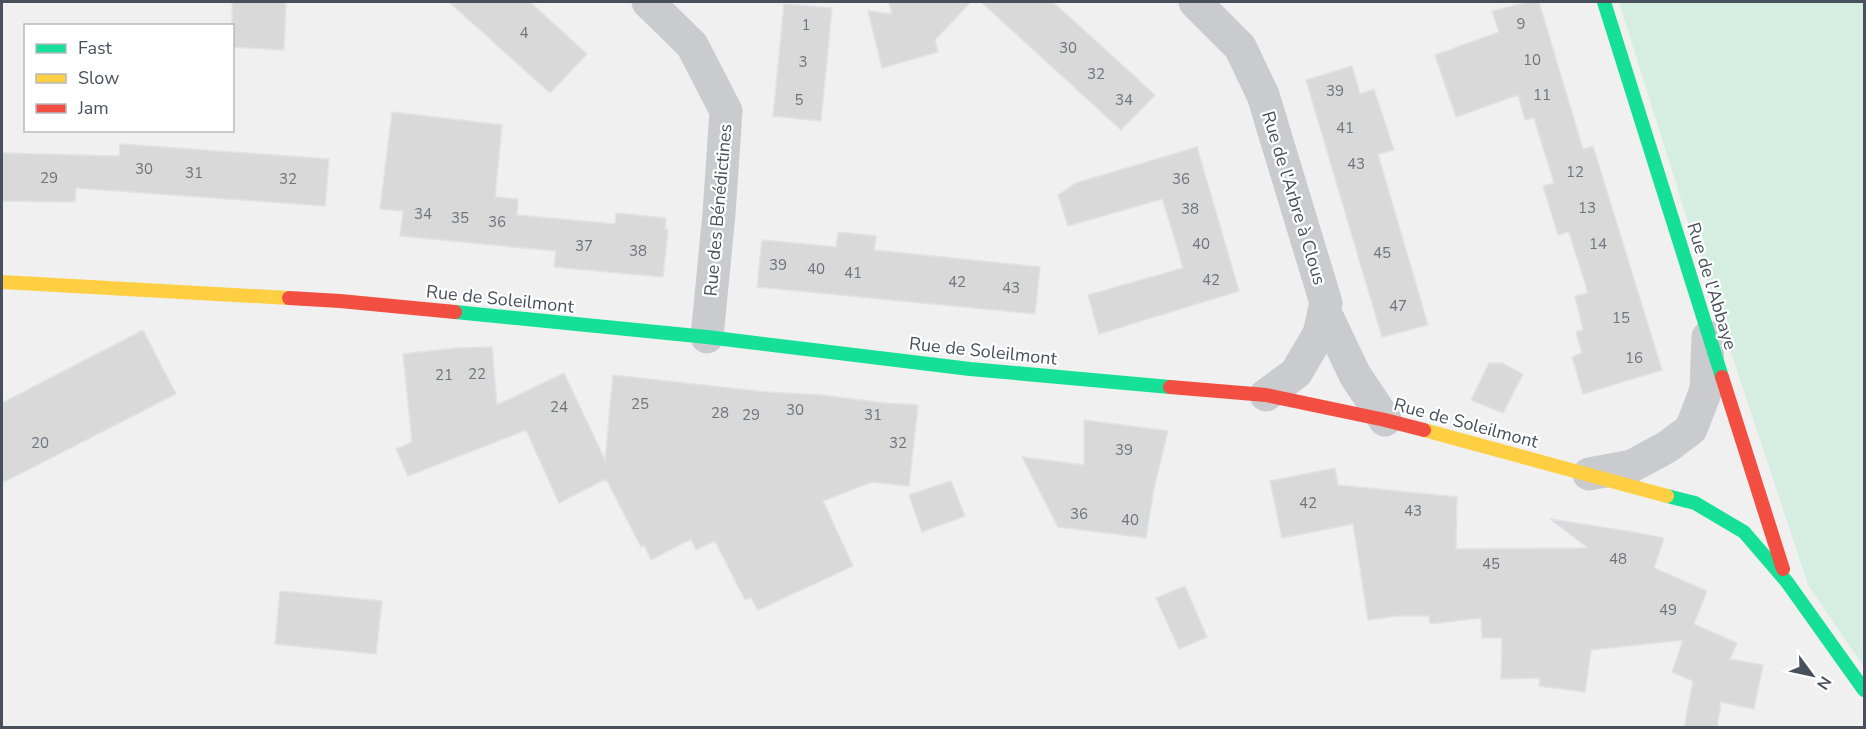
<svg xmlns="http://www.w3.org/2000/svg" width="1866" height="729" viewBox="0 0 1866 729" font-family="'Nunito Sans',sans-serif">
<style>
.green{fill:#d6eee1}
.building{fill:#d9d9da;stroke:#e1e2e3;stroke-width:1.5}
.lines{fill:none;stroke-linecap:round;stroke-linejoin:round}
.street{stroke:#cacbce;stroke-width:33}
.fast{stroke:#16e098;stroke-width:14}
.slow{stroke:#ffcf43;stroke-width:14}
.jam{stroke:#f24e42;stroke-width:14}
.labels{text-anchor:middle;stroke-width:4.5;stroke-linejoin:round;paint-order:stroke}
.number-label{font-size:15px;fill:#6d747c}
.street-label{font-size:18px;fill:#48515b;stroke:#fff}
</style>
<rect width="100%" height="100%" fill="#f0f0f0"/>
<path class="green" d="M1619,2H1864V667L1808,585L1690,228Z"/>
<path class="building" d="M232,2H286L284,50L232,47Z
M449,2H530L587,54L550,93Z
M889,2H971L935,40L938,52L882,68L868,11L892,14Z
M981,2H1053L1155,95L1121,130Z
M1528,2H1539L1583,149L1593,146L1662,370L1583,394L1572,357L1582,353L1576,332L1583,330L1575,296L1588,293L1569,232L1558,235L1543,186L1554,183L1534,118L1525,120L1518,95L1456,117L1435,55L1499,32L1492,11Z
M784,4L832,8L821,121L773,116Z
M1352,66L1360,94L1374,89L1394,150L1378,154L1428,325L1382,337L1306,80Z
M392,112L502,125L495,197L518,199L517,215L615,224L616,213L666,218L665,229L668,230L663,277L554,267L556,251L400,236L403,211L380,209Z
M120,144L329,159L325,206L76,188L75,202L2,201V153L119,156Z
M1197,147L1239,291L1099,334L1088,295L1183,268L1173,233L1162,199L1068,226L1058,195L1076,183Z
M838,232L876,236L874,250L1040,267L1035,314L757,287L762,240L836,247Z
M143,330L176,394L2,483V403Z
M492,347L497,405L564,373L605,460L613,375L767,392L821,395L884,403L918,405L909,486L872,482L823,501L853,566L758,610L751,598L745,600L715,541L696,550L691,539L651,560L644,545L641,547L606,479L559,503L526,430L408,476L396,449L412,442L403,354L456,348Z
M1489,363H1502L1523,374L1503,413L1471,400Z
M1084,420L1168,431L1154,488L1146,538L1058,527L1022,457L1084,465Z
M1335,468L1338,485L1457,497L1456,549L1588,548L1550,519L1633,532L1664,538L1654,568L1707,591L1694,624L1737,643L1730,659L1763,665L1754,709L1721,702L1717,728H1684L1693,681L1672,672L1683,640L1591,650L1585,692L1539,686L1540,678L1501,679L1502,638H1482L1481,618L1430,624L1429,616H1398L1368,620L1353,524L1282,538L1270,481Z
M951,481L965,516L922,532L909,495Z
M1185,586L1207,637L1179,649L1156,598Z
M280,591L382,601L376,654L275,644Z"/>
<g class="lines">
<path class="street" d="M648,2L692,45L726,111L719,214L707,337
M1195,2L1240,47L1263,95L1326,303L1319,334L1296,373L1266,395
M1324,310L1355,375L1385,420
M1589,474L1632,466L1667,447L1691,429L1706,390L1708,337"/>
<path class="fast" d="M1604,2L1722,377
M455,312L707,337L970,369L1170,387
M1667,496L1695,503L1744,532L1787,582L1864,690"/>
<path class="slow" d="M2,282L289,298
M1424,430L1667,496"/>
<path class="jam" d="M289,298L340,301L455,312
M1722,377L1783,569
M1170,387L1266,395L1385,420L1424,430"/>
</g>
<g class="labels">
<g class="number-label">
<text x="1521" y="29">9</text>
<text x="806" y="30">1</text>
<text x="524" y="38">4</text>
<text x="1068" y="53">30</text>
<text x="1532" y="65">10</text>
<text x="803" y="67">3</text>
<text x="1096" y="79">32</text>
<text x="1335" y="96">39</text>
<text x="1542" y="100">11</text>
<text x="799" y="105">5</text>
<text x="1124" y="105">34</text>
<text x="1345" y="133">41</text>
<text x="1356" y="169">43</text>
<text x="144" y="174">30</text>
<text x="1575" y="177">12</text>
<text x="194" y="178">31</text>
<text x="49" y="183">29</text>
<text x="288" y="184">32</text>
<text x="1181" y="184">36</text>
<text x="1587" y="213">13</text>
<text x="1190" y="214">38</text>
<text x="423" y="219">34</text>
<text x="460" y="223">35</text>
<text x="497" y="227">36</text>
<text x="1201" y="249">40</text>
<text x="1598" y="249">14</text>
<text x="584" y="251">37</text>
<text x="638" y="256">38</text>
<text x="1382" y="258">45</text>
<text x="778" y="270">39</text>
<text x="816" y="274">40</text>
<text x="853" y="278">41</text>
<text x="1211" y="285">42</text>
<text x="957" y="287">42</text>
<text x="1011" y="293">43</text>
<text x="1398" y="311">47</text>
<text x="1621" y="323">15</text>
<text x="1634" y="363">16</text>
<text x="477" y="379">22</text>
<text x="444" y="380">21</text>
<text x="640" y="409">25</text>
<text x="559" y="412">24</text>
<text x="795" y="415">30</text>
<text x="720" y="418">28</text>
<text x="751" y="420">29</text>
<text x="873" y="420">31</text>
<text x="40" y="448">20</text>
<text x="898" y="448">32</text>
<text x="1124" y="455">39</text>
<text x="1308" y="508">42</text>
<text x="1413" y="516">43</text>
<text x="1079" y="519">36</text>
<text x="1130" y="525">40</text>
<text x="1618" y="564">48</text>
<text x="1491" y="569">45</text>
<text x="1668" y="615">49</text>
</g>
<g class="street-label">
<text transform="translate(1294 198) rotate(73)" y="6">Rue de l'Arbre à Clous</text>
<text transform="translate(718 210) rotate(-85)" y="6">Rue des Bénédictines</text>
<text transform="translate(1712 286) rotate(73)" y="6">Rue de l'Abbaye</text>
<text transform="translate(500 299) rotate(6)" y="6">Rue de Soleilmont</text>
<text transform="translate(983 351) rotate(6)" y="6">Rue de Soleilmont</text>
<text transform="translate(1466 423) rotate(15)" y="6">Rue de Soleilmont</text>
</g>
</g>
<rect width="1866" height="729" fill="none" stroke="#48515b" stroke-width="6"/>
<rect x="24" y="24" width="210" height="108" fill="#ffffff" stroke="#b6b9bd" stroke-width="1.5"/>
<rect x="36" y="44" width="30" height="9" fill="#16e098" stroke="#b6b9bd" stroke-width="1.5"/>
<text x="78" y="54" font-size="18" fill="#48515b">Fast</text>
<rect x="36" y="74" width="30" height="9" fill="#ffcf43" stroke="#b6b9bd" stroke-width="1.5"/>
<text x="78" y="84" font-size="18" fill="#48515b">Slow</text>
<rect x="36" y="104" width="30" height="9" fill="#f24e42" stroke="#b6b9bd" stroke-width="1.5"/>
<text x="78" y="114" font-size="18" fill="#48515b">Jam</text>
<g transform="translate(1812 675) rotate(123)" stroke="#ffffff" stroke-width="4.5" paint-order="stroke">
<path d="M0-4.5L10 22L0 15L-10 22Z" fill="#48515b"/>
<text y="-9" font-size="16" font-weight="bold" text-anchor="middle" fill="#48515b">N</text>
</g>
</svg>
